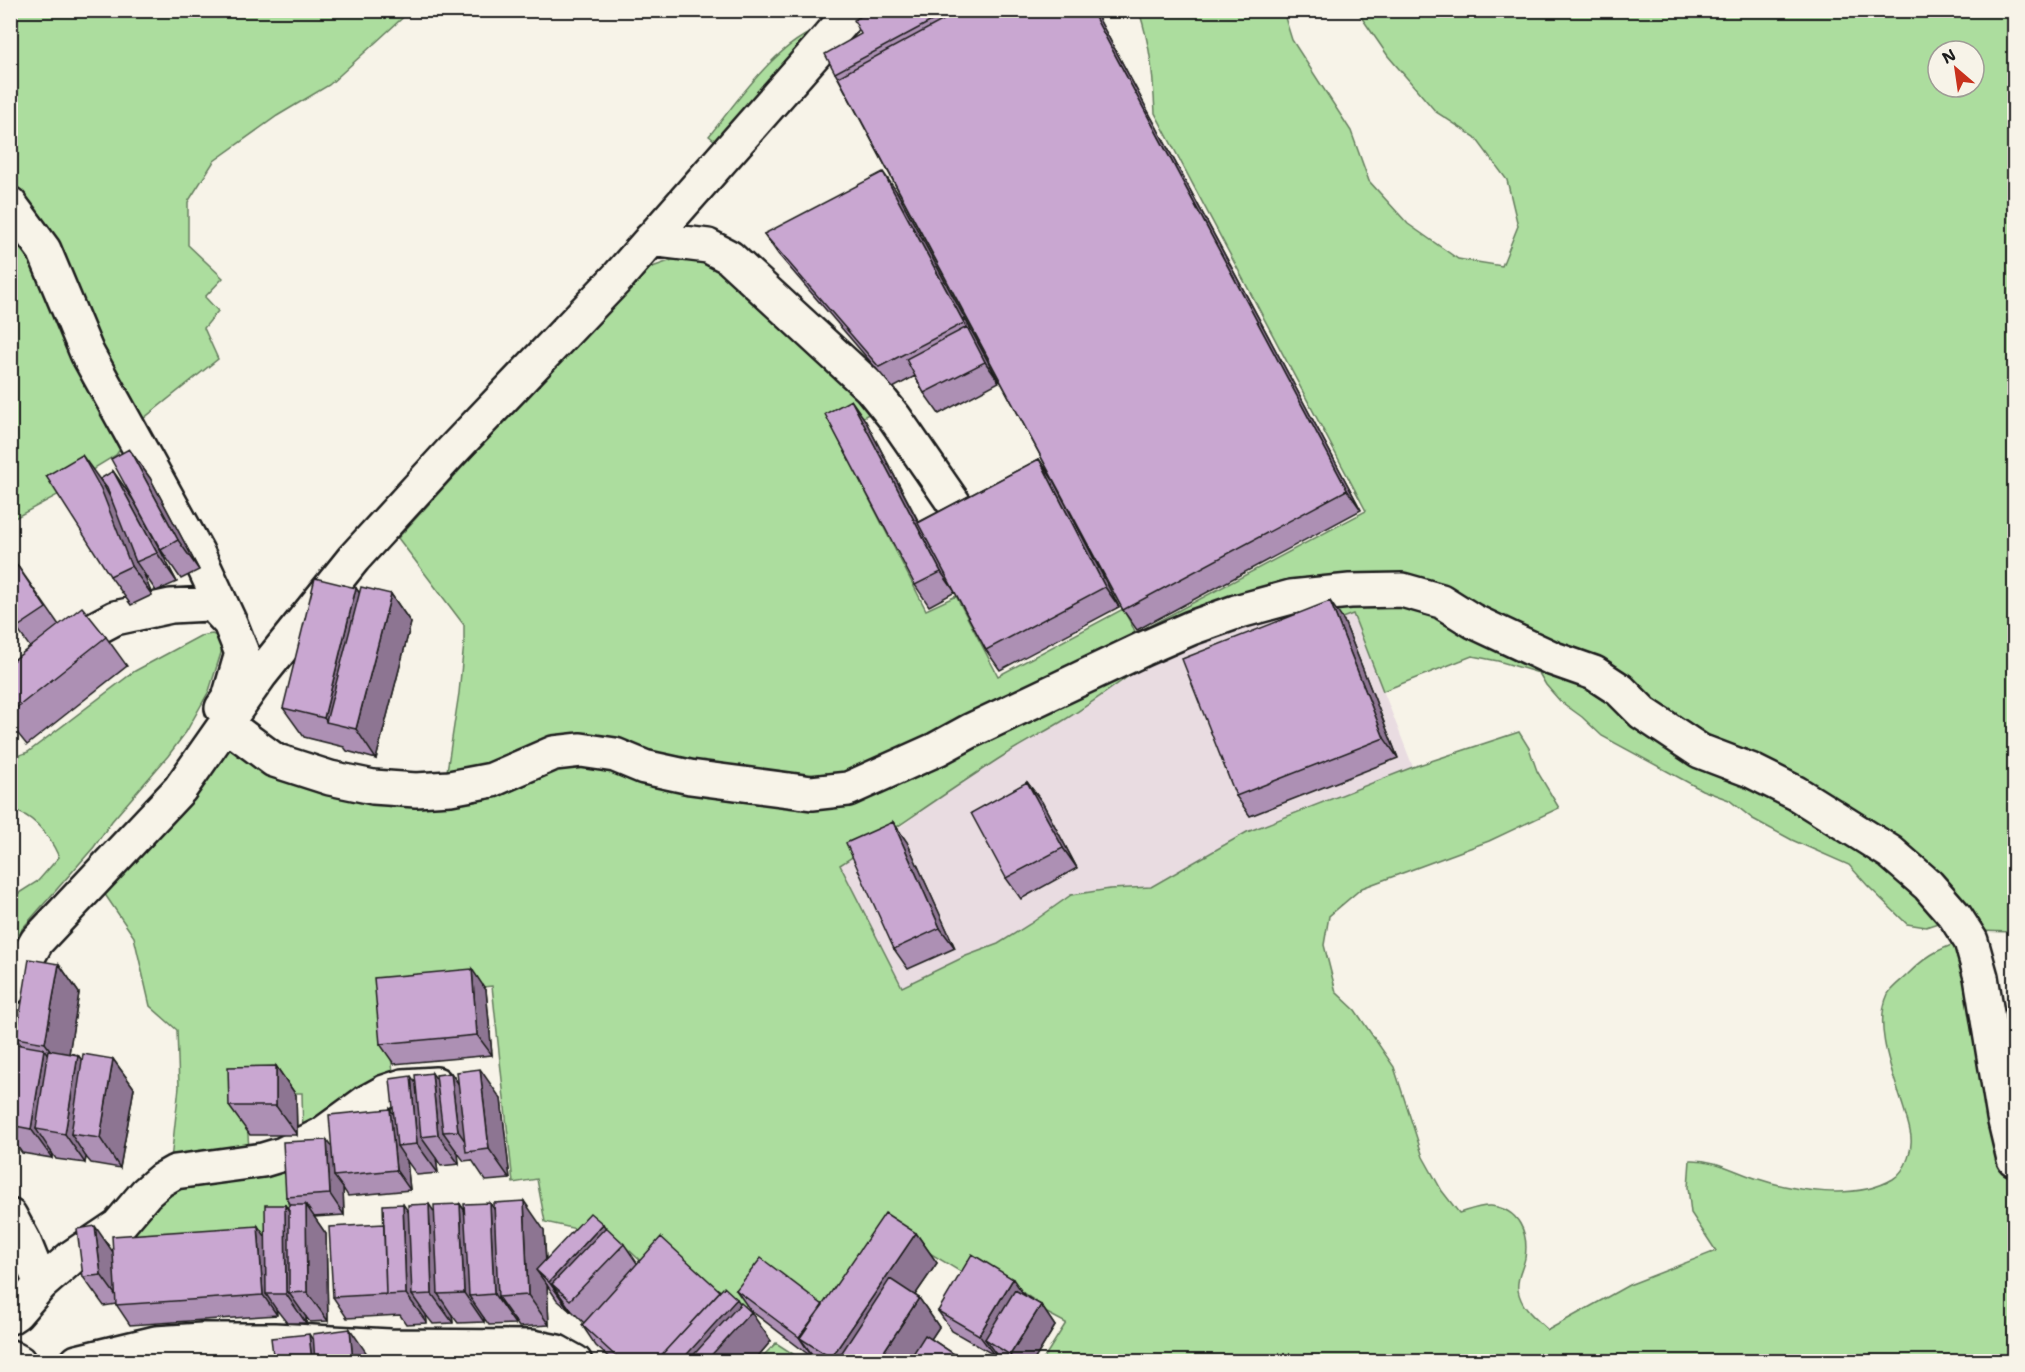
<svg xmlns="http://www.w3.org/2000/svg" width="2025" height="1372" viewBox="0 0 2025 1372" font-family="'Shantell Sans',sans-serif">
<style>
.built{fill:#e9dce1}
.green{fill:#acdd9e;stroke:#647c5d;stroke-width:1.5;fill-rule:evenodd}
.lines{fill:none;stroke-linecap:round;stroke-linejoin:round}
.minor-casing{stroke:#1c1c1c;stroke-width:38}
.minor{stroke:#f7f3e8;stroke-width:33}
.wall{fill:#ad90b4;stroke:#1c1c1c;stroke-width:1.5}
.shaded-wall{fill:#8d7592;stroke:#1c1c1c;stroke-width:1.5}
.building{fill:#c9a7d1;stroke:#1c1c1c;stroke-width:1.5}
</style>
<rect width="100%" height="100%" fill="#f7f3e8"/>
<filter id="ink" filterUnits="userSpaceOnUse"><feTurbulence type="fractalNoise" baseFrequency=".0167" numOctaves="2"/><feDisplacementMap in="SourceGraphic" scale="12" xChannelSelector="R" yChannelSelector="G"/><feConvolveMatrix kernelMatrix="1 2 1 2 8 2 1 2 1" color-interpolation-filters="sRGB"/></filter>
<g filter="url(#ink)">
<path class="built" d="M1280,610L1290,637L1353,613L1413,767L1247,832L1151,887L1110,889L1071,895L1030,924L998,944L966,956L902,987L840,865L904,824L949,790L1016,747L1066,720L1167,651Z"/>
<path class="green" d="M10,11H410L329,85L277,116L214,161L188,202V245L223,278L205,297L218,311L204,328L218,359L139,422L11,189Z
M1139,11H1283L1292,40L1351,131L1369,181L1408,224L1458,259L1502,266L1518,226L1507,180L1475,137L1436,112L1388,56L1357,11H2014V932L1978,931L1965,914L1478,615L1295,589L849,781L650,758L465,772L447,771L459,693L464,643V625L398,538L554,366L644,270L672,260L696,258L718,266L878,409L835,432L926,610L956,596L998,676L1123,609L1136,633L1366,511L1155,113C1153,74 1151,48 1139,11ZM1938,51H1974V87H1938Z
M823,27L719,144L709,136C739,99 777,42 823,27Z
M10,217L128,438L116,455L96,467L78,484L11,520Z
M1399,597L1548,665L1839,828L1947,920L1926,927L1907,924L1867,885L1849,865L1792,840L1753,819L1729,800L1702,790L1602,736L1582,717L1560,701L1546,685L1539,673L1498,661L1472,656L1383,691L1353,614L1289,637L1280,610Z
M212,634L223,638L221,653L209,691L186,732L168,756L112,821L94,847L22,929L11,957V898L38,881L59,857C49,835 35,815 11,810V755H20L28,752L135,671L200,636Z
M1141,667C1116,685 1092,703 1066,719C1045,732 1023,743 1003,756C948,791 895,829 840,865L902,987L966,956L998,944L1030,924L1071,895L1110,889L1151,887L1247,832L1413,767L1519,732L1529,748L1537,771L1559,808L1489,841L1362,888L1329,916L1324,945L1336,992L1355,1010L1394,1067L1423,1157L1442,1191L1459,1213C1469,1210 1481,1205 1491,1206C1519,1209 1529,1233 1525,1258C1523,1269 1516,1278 1518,1290C1521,1308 1535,1318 1548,1330L1629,1285L1716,1251L1691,1213L1688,1187L1690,1160C1714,1159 1733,1171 1755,1178C1794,1191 1856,1201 1893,1179C1907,1170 1914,1147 1910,1131C1902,1093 1870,1032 1888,994C1892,987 1901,981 1907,975C1925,957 1936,950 1960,942L2003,1159L2014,1194V1361H1042L1066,1323L1030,1304L1034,1300L982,1266L974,1280L902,1236L840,1321L774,1273L741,1311L647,1267L616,1238L545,1222L537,1179L513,1183L492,986L382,997L394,1078L303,1135L302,1093H245L249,1149L171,1160L179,1087L177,1030L150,1006L134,937L104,893L229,744L372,797L555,762L803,802Z
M286,1165L290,1229L275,1240L105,1250L179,1186Z
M776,1343L804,1361H758Z
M272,1352L287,1362H132L177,1353Z"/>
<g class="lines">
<g class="minor-casing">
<path id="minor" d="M10,204L44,250L87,353L197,552L230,623L242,653L229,698L222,708
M651,239L708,246L729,257L870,387L895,418L955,505
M60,652L98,627L115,618L171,606L208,604L216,608L230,623
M226,724L274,760L330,778L373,787L416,790L450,788L492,780L554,753L581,750L615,755L644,767L690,777L812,793L848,789L937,749L970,731L1143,649L1191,628L1236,612L1291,597L1350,591L1402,590L1441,601L1473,621L1554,659L1594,673L1620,690L1643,713L1700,751L1750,770L1796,793L1890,852L1928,885L1955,916L1971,941L1981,977L2004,1117L2014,1159
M10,988L37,941L180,789L260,675L354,558L452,451L618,277L853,10
M10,1216L24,1242L41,1284L16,1313L10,1317
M41,1284L72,1257L118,1226L146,1193L161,1180L175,1172L263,1160L283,1154L321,1135L365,1103L385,1092L403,1086L436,1084
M10,1357L19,1362
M77,1362L156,1343L202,1340H274L390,1346L532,1347L557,1352L575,1362"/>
</g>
<use href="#minor" class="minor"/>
</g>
<path class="wall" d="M871,10H1094L1361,510L1137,630L1123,610L838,78L835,73L861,34Z
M897,192L999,382L939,414L924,393L915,376L893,388L778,254L764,234Z
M865,420L919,522L1039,459L1053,480L1119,607L1000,670L986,650L955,592L929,606L915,585Z
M129,449L150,478L199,570L181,579L161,550Z
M113,471L134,501L177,582L156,591L143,572L152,595L131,605L110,576L103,484L112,501Z
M10,555L59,625L106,637L127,666L27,745L10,724V663L30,647L10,619Z
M356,588L359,593L391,594L411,623L376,759L347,751L344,747L304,737L283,708Z
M1344,621L1398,758L1250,816L1236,796Z
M1027,782L1042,802L1077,868L1021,899L1006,878Z
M893,822L907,842L955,948L908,969L894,949Z
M59,964L79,993L69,1053L78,1055L82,1061L113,1059L134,1088L120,1168L91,1163L86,1157L85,1163L56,1159L52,1153V1158L22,1153L10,1136V1070L21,1045L16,1038Z
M486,990L492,1055L394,1064L380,1044Z
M276,1066L296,1095L297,1135H250L229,1106Z
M451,1073L459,1084L501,1099L510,1179L486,1181L472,1160L464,1161L458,1153L459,1164L441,1166L436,1158L438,1173L417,1175L407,1161L410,1190L348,1196L343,1188L344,1215L314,1217L326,1234L328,1321L310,1322L306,1317V1323H287L276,1309L277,1315L130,1325L116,1304L104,1306L83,1277L113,1252L266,1236L285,1205L289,1210L291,1205L286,1197L332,1147L393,1113L416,1083L437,1079Z
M460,1204L464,1210H495L544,1230L546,1260L603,1224L605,1228L624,1244L637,1263L721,1291L741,1304L771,1341L753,1362H614L596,1346L582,1325L584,1323L571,1310L570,1311L557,1300L547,1285L549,1325L519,1327L515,1321V1324L489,1325L484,1318V1322L458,1323L452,1315L453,1323L433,1324L426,1315L427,1323L406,1324L400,1315L347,1318L333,1297L384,1224L409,1212H434Z
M916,1233L937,1263L915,1295L919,1298L939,1327L931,1339L954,1354L957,1359L970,1362H817L814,1357L813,1358L750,1310L736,1290L823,1305Z
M1025,1296L1041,1305L1055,1326L1033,1362H1003L999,1359L995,1353L994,1355L952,1331L938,1311Z"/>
<path class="shaded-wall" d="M1091,10H1094L1361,510L1347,490Z
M883,172L897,192L999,382L985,362L964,323Z
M851,400L865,420L955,592L941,572Z
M129,449L150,478L199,570L178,540Z
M82,455L103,484L121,518L136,562L143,572L152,595L131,566Z
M1039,459L1053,480L1119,607L1105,587Z
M113,471L134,501L177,582L157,553Z
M356,588L376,617L327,722L324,718Z
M391,594L411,623L376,759L356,729Z
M1330,601L1344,621L1398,758L1384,738Z
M1027,782L1042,802L1077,868L1063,848Z
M893,822L907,842L955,948L940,928Z
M59,964L79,993L66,1072L45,1043Z
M472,969L486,990L492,1055L477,1035Z
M44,1049L64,1078L36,1129L52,1153V1158L31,1129Z
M78,1055L99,1084L71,1134L86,1157L85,1163L65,1134Z
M113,1059L134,1088L120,1168L100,1138Z
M276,1066L296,1095L297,1135L276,1106Z
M480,1069L501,1099L510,1179L489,1149Z
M432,1073L453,1102L443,1132L458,1153L459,1164L438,1135Z
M451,1073L471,1102L472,1151L458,1131Z
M411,1076L431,1106L421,1137L436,1158L438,1173L417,1144Z
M390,1109L404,1129L397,1146L407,1161L410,1190L396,1170Z
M327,1140L341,1161L334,1176L343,1188L344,1215L330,1194Z
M524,1201L544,1230L547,1280L536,1270L547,1285L549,1325L528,1295Z
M490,1203L510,1232L498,1297L515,1321V1324L494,1294Z
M403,1204L423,1233L412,1295L426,1315L427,1323L406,1294Z
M429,1204L449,1234L438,1294L452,1315L453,1323L432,1294Z
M460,1204L480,1233L469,1296L484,1318V1322L464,1293Z
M285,1205L305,1234L289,1293L306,1317V1323L286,1294Z
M306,1205L326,1234L328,1321L307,1292Z
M603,1224L620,1249L552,1284L571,1310L570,1311L549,1282Z
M95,1226L115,1255L122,1304L101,1275Z
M258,1226L272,1246L266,1294L276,1309L277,1315L263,1295Z
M916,1233L937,1263L869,1362L837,1360L838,1362H833L831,1358Z
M1013,1279L1027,1299L985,1339L995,1353L994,1355L979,1335Z
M919,1298L939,1327L916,1362H877Z
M737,1299L748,1315L751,1312L771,1341L753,1362H663Z
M1041,1305L1055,1326L1033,1362H1015L1010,1355Z
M824,1306L800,1338L814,1357L813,1358L799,1337Z
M350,1329L370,1358L371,1362H353Z
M309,1334L328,1362H312Z
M954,1354L959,1362H949Z"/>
<path class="building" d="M871,10H952L835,73L825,54L861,34L854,20Z
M962,10H1091L1347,490L1123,610L838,77Z
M883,172L964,323L879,367L764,234Z
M967,327L985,362L924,393L906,359Z
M851,400L941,572L915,585L825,414Z
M129,449L178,540L161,550L111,459Z
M82,455L101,489L131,566L110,576L46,476Z
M1039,459L1105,587L986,650L918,523Z
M113,471L157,553L136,562L107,488L100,479Z
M10,555L46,608L16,628L10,619Z
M315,578L356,588L324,718L283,708Z
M361,587L391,594L356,729L326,722Z
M1330,601L1384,738L1236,796L1182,659Z
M82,607L106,637L10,713V663Z
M1027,782L1063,848L1006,878L971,813Z
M893,822L940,928L894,949L846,843Z
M29,959L59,964L45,1043L16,1038Z
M472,969L477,1035L380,1044L374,978Z
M15,1044L44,1049L31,1129L10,1125V1070Z
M48,1050L78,1055L65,1134L36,1129Z
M83,1054L113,1059L100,1138L71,1134Z
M276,1066V1106H229L228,1067Z
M480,1069L489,1149L466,1152L457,1072Z
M432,1073L438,1135L421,1137L415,1075Z
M451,1073L458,1131L443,1132L436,1075Z
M411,1076L417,1144L397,1146L390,1079Z
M390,1109L396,1170L334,1176L329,1115Z
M327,1140L330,1194L286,1197L283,1142Z
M524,1201L528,1295L498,1297L494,1203Z
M490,1203L494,1294L469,1296L464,1204Z
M403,1204L406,1294L386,1295L383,1205Z
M429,1204L432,1294L412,1295L408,1205Z
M460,1204L464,1293L438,1294L434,1205Z
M265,1205H285L286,1294H266Z
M289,1205H306L307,1292L289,1293Z
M590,1213L603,1224L549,1282L536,1270Z
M885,1213L916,1233L831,1358L800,1338Z
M384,1224L386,1294L333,1297L329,1227Z
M95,1226L101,1275L83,1277L77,1229Z
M258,1226L263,1295L116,1305L112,1236Z
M606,1227L624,1244L570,1300L552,1284Z
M661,1237L720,1291L655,1362H622L582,1325Z
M972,1254L1013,1279L979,1335L938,1311Z
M761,1258L823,1305L799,1337L736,1290Z
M890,1279L919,1298L877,1362H839L837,1360Z
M724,1287L737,1299L680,1362H655Z
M1015,1290L1041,1305L1010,1355L985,1339Z
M741,1303L751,1312L705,1362H687Z
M350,1329L353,1362H315L313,1334Z
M309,1334L312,1362H274L271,1338Z
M925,1335L954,1354L949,1362H908Z
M959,1355L970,1362H955Z"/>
</g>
<rect width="2025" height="1372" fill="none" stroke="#f7f3e8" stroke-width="36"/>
<rect x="18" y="18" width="1989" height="1336" fill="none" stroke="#1c1c1c" stroke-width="2" filter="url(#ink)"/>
<g transform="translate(1956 69) rotate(331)"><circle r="28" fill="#f7f3e8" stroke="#9f9d96" stroke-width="1.5"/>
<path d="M0-4.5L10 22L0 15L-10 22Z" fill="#c8321e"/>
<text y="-9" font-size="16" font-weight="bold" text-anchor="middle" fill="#1c1c1c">N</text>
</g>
</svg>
